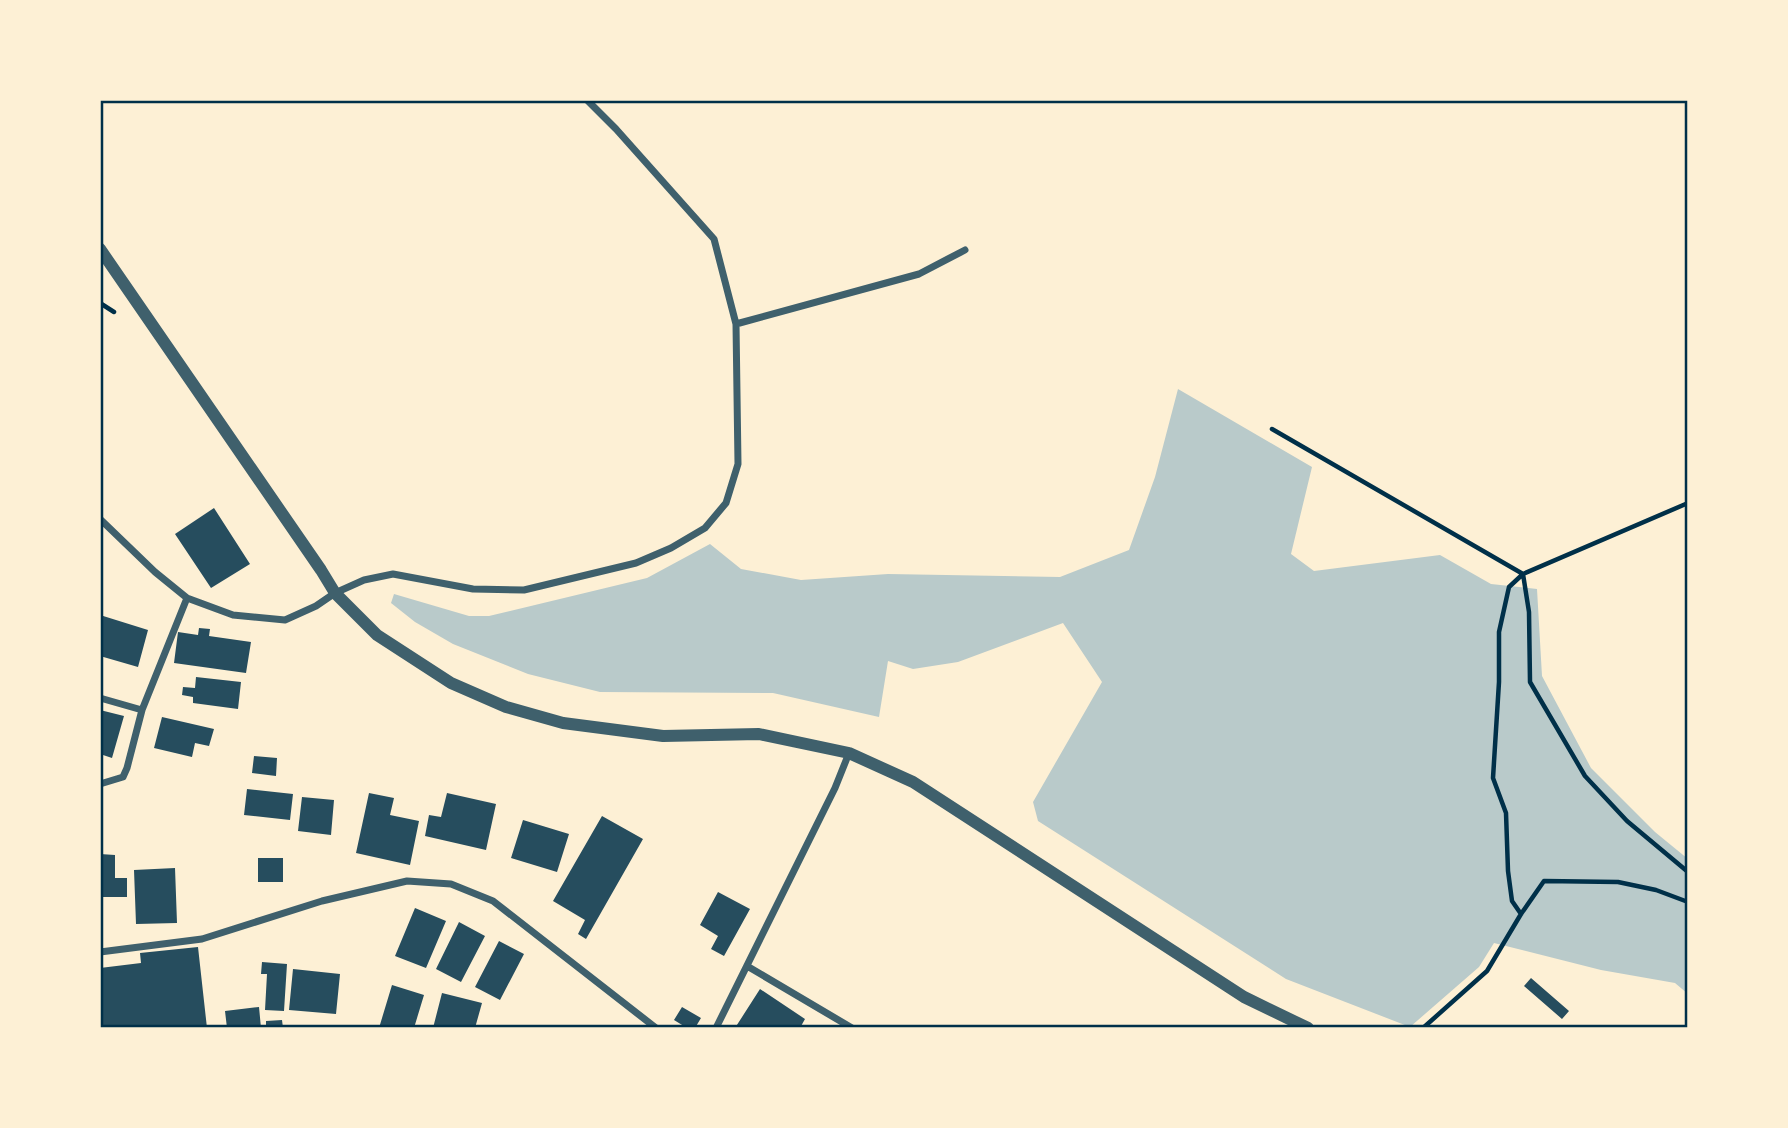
<svg xmlns="http://www.w3.org/2000/svg" width="1788" height="1128" viewBox="0 0 1788 1128" font-family="Barlow,sans-serif">
<style>
.green{fill:#b9caca}
.building{fill:#264d5e}
.lines{fill:none;stroke-linecap:round;stroke-linejoin:round}
.path{stroke:#003049;stroke-width:4.5}
.minor{stroke:#3f606c;stroke-width:7}
.tertiary{stroke:#3f606c;stroke-width:12}
.neatline{fill:none;stroke:#003049;stroke-width:2.5}
</style>
<rect width="100%" height="100%" fill="#fdf0d5"/>
<path class="green" d="M1178,389L1312,467L1291,554L1314,571L1440,555L1491,584L1537,589L1542,676L1591,768L1655,832L1688,859V994L1675,983L1601,970L1494,943L1479,967L1410,1027L1286,979L1038,821L1033,802L1102,682L1063,623L958,662L913,669L888,661L879,717L773,693L600,692L528,674L453,644L415,622L391,603L394,594L469,616H489L647,578L710,544L741,569L801,580L888,574L1060,577L1129,550L1155,477Z"/>
<path class="building" d="M214,508L250,564L211,588L175,534Z
M100,615L148,630L138,667L100,656Z
M199,628L210,629L209,636L251,642L246,673L174,663L178,632L198,635Z
M196,677L241,682L238,709L193,703V697L182,695L183,687L195,688Z
M100,710L124,716L112,758L100,754Z
M162,717L214,729L209,746L195,743L192,757L154,748Z
M254,756L277,758L276,776L252,773Z
M247,789L293,794L290,820L244,815Z
M369,793L394,798L390,815L419,821L410,865L356,853Z
M447,793L496,804L486,850L425,836L429,815L441,817Z
M302,797L334,800L331,835L298,831Z
M602,816L643,839L586,939L578,934L585,920L553,901Z
M523,820L569,834L557,872L511,858Z
M100,854L115,855V878H127V897H100Z
M258,858H283V882H258Z
M175,868L177,923L136,924L134,870Z
M718,892L750,909L724,956L711,949L718,936L700,925Z
M415,908L446,921L426,968L395,956Z
M459,922L485,936L461,982L436,969Z
M499,941L524,954L500,1000L475,987Z
M198,947L207,1028H100V968L141,963L140,953Z
M262,962L287,964L284,1011L265,1010L267,974H261Z
M293,969L340,974L336,1014L289,1010Z
M1531,978L1569,1011L1562,1019L1524,986Z
M392,985L424,995L414,1028H379Z
M760,989L805,1019L800,1028H735Z
M442,993L482,1003L475,1028H433Z
M259,1007L261,1028H227L225,1011Z
M682,1007L701,1018L695,1028H687L674,1020Z
M282,1020L283,1028H266V1021Z"/>
<g class="lines">
<path class="path" d="M100,303L114,312
M1272,429L1523,574L1688,503
M1523,574L1529,612L1530,682L1585,776L1627,821L1688,872
M1521,914L1512,901L1508,871L1506,813L1493,778L1499,682V632L1509,587L1523,574
M1423,1028L1487,971L1521,914L1544,881L1618,882L1656,890L1688,902"/>
<path class="minor" d="M736,324L919,274L965,250
M100,519L155,572L187,598L233,615L285,620L316,606L335,593L364,580L393,574L473,589L524,590L636,563L671,548L705,528L726,503L738,464L736,324L714,239L616,129L587,100
M100,698L142,710
M100,784L123,777L127,768L142,710L187,598
M100,952L202,939L322,901L407,881L451,884L493,901L656,1028
M747,966L852,1028
M716,1028L835,788L849,753"/>
<path class="tertiary" d="M100,249L321,570L335,593L377,635L451,683L506,707L563,723L663,736L759,734L849,753L913,782L1244,997L1308,1028"/>
</g>
<rect width="1788" height="1128" fill="none" stroke="#fdf0d5" stroke-width="203"/>
<rect x="102" y="102" width="1584" height="924" class="neatline"/>
</svg>
